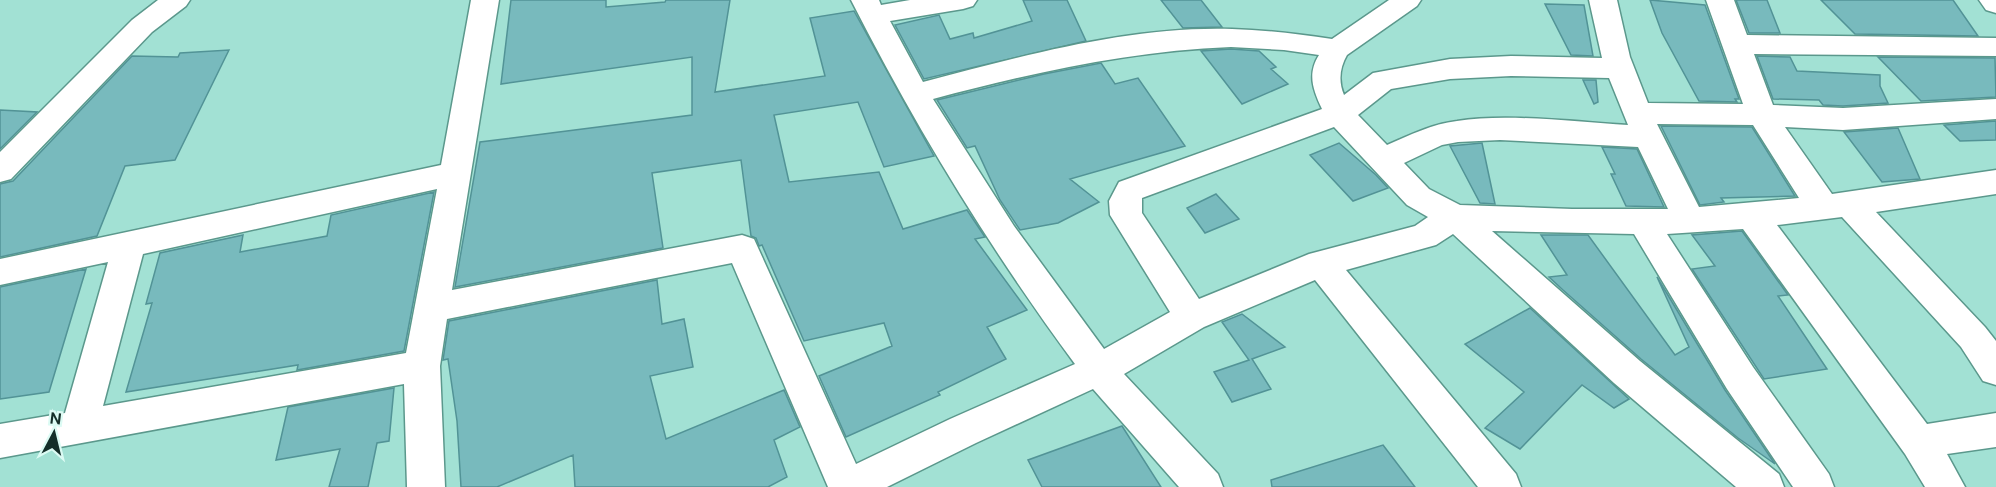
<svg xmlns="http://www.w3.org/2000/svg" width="1996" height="487" viewBox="0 0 1996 487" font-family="'DM Sans',sans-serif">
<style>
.building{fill:#78babd;stroke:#529396;stroke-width:1.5}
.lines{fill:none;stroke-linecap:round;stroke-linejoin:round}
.minor-casing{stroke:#5b988c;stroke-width:3}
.minor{fill:#fff;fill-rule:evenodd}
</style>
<rect width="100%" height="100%" fill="#a2e1d4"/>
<path class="building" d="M511,0H606V7L665,2L666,0H730L715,92L825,76L810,18L854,11L934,156L884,167L858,102L774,115L789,182L879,172L903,229L967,210L985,237L975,239L1027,310L987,327L1006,359L938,392L940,395L846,437L819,376L892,346L884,323L804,341L762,245L759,246L756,238L751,236L741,160L652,173L663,248L455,287L480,142L692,115V57L501,84Z
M1023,0H1067L1086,41L924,79L895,25L939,15L950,39L973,33L974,38L1032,21Z
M1161,0H1201L1222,27L1183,28Z
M1650,0L1705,5L1739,99H1735L1737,102L1699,101L1662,33Z
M1736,0H1767L1780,33H1749Z
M1821,0H1953L1978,36L1855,34Z
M1545,4L1584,5L1593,56L1571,55Z
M1231,49L1259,51L1276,67L1271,69L1288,84L1242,104L1201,51Z
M229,50L175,160L125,166L97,236L0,257V184L13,181L132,56L178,57L180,53Z
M1757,56L1790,57L1797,71L1880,75V86L1888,103L1843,106L1823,105L1819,100L1773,99Z
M1878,57L1995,58L1996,97L1921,101Z
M1101,63L1115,84L1138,78L1185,146L1070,179L1099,202L1058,223L1020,230L1000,200L975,146L967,148L937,100L1044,74Z
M1583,80H1596L1598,102L1594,104Z
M0,110L37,112L0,149Z
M1996,121V140L1960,141L1944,125Z
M1661,126L1752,127L1795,196L1721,198L1724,202L1700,205Z
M1898,128L1920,179L1882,182L1844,132Z
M1339,143L1376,175L1388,188L1353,201L1310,155Z
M1482,143L1495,204L1480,203L1450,146Z
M1602,147L1637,149L1664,207L1626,206L1611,174H1615Z
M434,192L404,351L297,370L298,365L126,392L152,303L146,304L160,253L243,235L240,252L327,236L331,215Z
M1216,194L1239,219L1205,233L1187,208Z
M1742,231L1788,295L1778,296L1827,369L1764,379L1692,269L1715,266L1692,235Z
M1541,235H1588L1675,355L1689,347L1657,277L1725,390L1775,464L1738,438L1641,359L1563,290L1549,277L1567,275Z
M86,269L49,392L0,399V287Z
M657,280L662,324L684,319L693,367L650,376L666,439L784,390L800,427L774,440L787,477L768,487H575L573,455L497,487H461L457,421L448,359L443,360L449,321Z
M1530,308L1629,399L1614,408L1582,385L1520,449L1485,428L1524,392L1465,344Z
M1242,314L1285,347L1252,359L1271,389L1232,402L1214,372L1249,360L1222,322Z
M394,388L389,441L377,443L368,487H329L340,449L276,460L288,407Z
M1122,426L1161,487H1042L1028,460Z
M1383,445L1415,487H1272L1271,480Z"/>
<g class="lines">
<g class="minor-casing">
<path id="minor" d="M158,0H190L186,6L152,32L11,179L0,182V152L132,20Z
M471,0H499L452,290L742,235L754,239L856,464L950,419L1075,364C990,249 916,128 851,0H879L881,5L910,0H977L973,6L963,9L890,21L923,82C1023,56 1128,26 1232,29C1266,30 1299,34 1332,39L1389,0H1421L1417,6L1347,55C1340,67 1338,81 1344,95L1373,73L1450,59L1511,56L1602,58L1589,0H1617L1630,57L1648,103L1743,104L1706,0H1734L1747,35L1996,38V56L1754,54L1773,105L1843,108L1996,99V119L1843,130L1785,127L1832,194L1996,170V194L1876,212L1985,327L1996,341V385L1983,381L1961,347L1842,217L1777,225L1927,424L1996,413V447L1947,454L1965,487H1925L1905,454L1743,229L1667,234L1753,367L1829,474L1834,487H1793L1727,389L1634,234L1492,231L1640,361L1779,474L1784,487H1736L1614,383L1453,234L1436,245L1346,270L1516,474L1521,487H1478L1315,280L1204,327L1124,374L1218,474L1223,487H1179L1093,389L976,443L887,487H828L732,263L447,319L440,366L445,487H407L404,384L0,458V424L65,413L108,262L0,285V259L441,165ZM1231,47L1284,50L1319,55C1307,74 1313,90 1322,109L1119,182L1109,201L1110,215L1170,312L1104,349L1014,226L933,99C1032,73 1128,51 1231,47ZM1511,76L1609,78L1628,125C1576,122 1507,113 1457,121C1432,124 1410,135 1387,145L1358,115L1391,89L1450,79ZM1657,124L1753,125L1799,198L1699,207ZM1334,127L1407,205L1428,217L1415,226L1309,254L1199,299L1142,213V198ZM1500,140L1638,147L1668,209H1572L1460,205L1429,189L1404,163L1442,145L1458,142ZM437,189L406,353L103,406L143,254Z
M1979,0H1996V13L1986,10Z"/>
</g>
<use href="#minor" class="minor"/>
</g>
<g transform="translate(54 433) rotate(7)" stroke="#dcfbf4" stroke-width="4.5" paint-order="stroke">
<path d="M0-4.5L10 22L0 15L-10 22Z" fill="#152f2a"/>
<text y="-9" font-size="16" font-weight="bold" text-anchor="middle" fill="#152f2a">N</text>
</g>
</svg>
